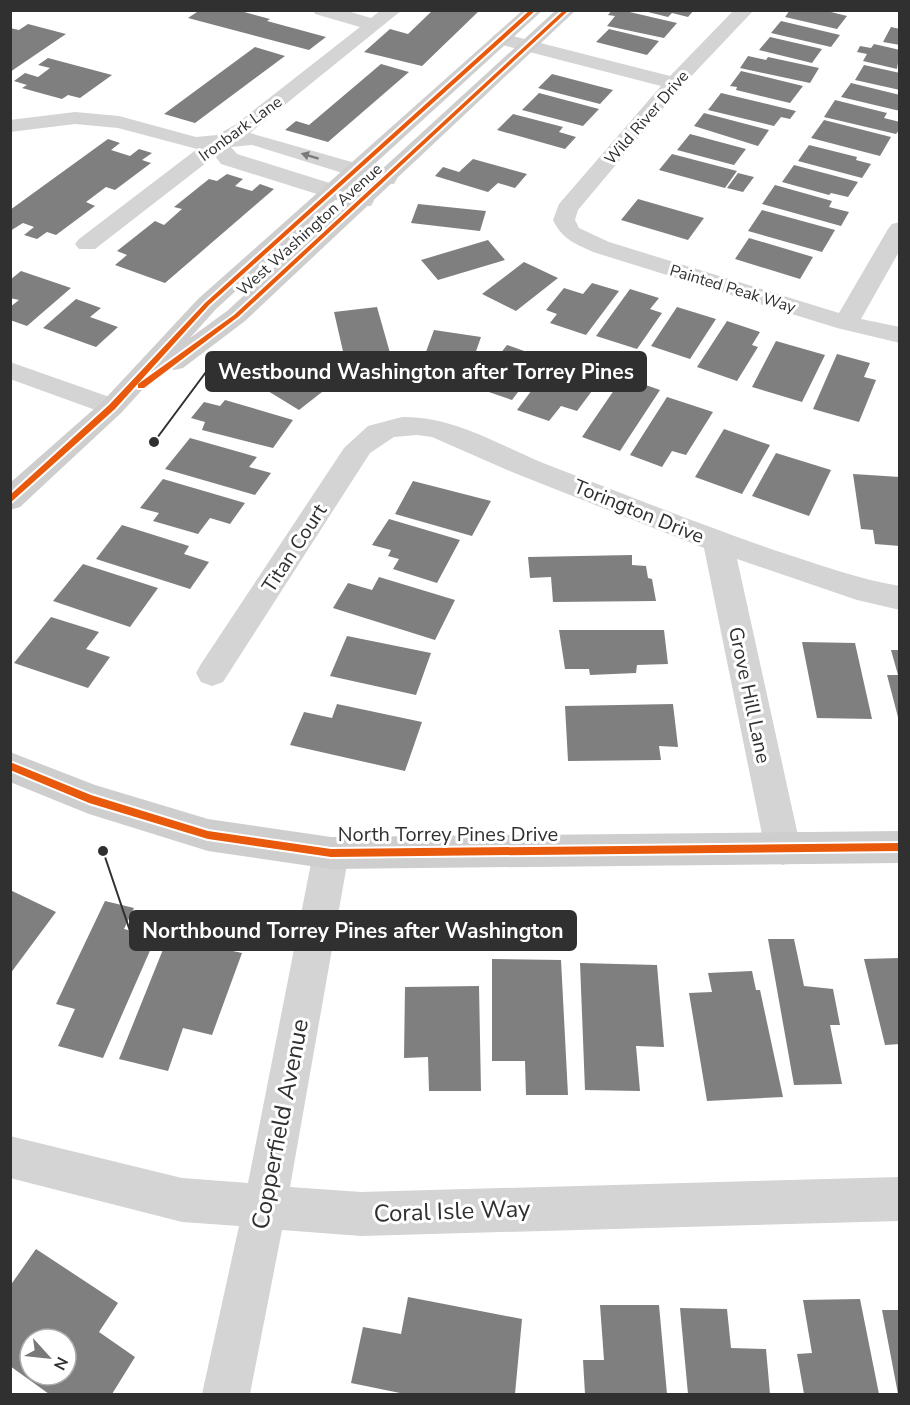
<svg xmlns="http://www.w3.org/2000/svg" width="910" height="1405" viewBox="0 0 910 1405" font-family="'Nunito Sans',sans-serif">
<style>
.building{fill:#7f7f7f;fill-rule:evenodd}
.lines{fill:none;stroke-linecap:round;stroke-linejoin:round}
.minor{fill:#d4d4d4;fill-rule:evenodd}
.secondary{fill:#cecece;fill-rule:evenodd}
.cycleway-casing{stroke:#fff;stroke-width:4}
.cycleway{fill:#e8590c;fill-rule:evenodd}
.oneway{fill:#7a7a7a}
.labels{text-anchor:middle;stroke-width:6;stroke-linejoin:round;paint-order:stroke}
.far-street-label{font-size:16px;fill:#303030;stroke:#fff}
.street-label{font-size:20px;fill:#303030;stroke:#fff}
.near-street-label{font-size:24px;fill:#303030;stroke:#fff}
.leader{fill:none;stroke:#303030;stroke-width:2}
.callout-dot{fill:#303030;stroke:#fff;stroke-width:2}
.callout{fill:#303030;stroke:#303030;stroke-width:2}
.callout-label{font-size:21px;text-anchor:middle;font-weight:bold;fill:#fff}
</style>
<rect width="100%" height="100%" fill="#fff"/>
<path class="building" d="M200,10H237L270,19L267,21L326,37L309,50L188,18Z
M433,10H480L422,66L364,52L390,29L408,34Z
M612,10H621L677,23L664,38L607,26L615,16L608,15Z
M694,10L688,17L672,13L668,17L644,11Z
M790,10H823L847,16L837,29L785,17Z
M781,21L840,35L831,47L771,33Z
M28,24L66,34L10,72V28L19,30Z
M891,27L900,29V45L883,42Z
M609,29L659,41L647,55L596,42Z
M770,37L822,49L812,63L759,50Z
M874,44L900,50L897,69L863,61L867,54L857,52L860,46L871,48Z
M255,47L285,56L195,123L164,114Z
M748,56L766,60L768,57L819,68L810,83L740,68Z
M48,58L112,75L80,98L68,95L62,99L22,88L27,85L14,81L25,73L38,77L50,68L38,65Z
M381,64L409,72L328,142L285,130L296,121L309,125Z
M864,65L900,73V90L855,80Z
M741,71L803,86L790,103L736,90L737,87L730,86Z
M552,74L613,90L600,104L538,88Z
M851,83L900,95V111L841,97Z
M539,93L599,109L583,126L522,110Z
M721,93L796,111L790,119L781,117L774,126L708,110Z
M835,100L887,113L884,118L900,122V129L896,134L824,117Z
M704,113L769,130L758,146L694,126Z
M513,114L563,127L559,132L576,137L565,149L497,130Z
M824,120L891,137L880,156L811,138Z
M690,134L746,149L734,165L677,150Z
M108,139L120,143L111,150L130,156L139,149L152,153L142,160L151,163L115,190L106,187L86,202L95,206L56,235L47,232L37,239L24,235L34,227L23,223L10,231V210Z
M809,145L857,157L856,160L871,164L862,178L798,161Z
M672,154L737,171L725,188L659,170Z
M473,159L527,174L515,188L498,183L488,192L435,176L443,167L459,172Z
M794,165L858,182L848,197L831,193L829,195L782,182Z
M738,173L754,177L743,192L727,188Z
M227,174L243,179L235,186L252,191L260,184L274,189L165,283L115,265L127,255L117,251L155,221L164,225L182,209L174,207L209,179L217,181Z
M775,185L832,201L829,207L849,212L841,226L762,204Z
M638,199L704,218L688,240L621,220Z
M418,204L486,211L480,231L411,223Z
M762,210L835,230L822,252L748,231Z
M749,238L813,257L800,279L735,259Z
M488,240L505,260L438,280L421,260Z
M524,262L558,278L516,311L482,294Z
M21,271L71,288L27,326L10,320V307L19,300L10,298V280Z
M592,283L619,291L586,335L550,323L557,314L546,310L564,288L583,294Z
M630,289L659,298L650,309L662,313L637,349L596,336Z
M76,299L101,308L90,317L118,327L96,347L43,328Z
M377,307L394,367L361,372L358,358L345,360L334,312Z
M677,307L716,319L690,359L651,346Z
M727,321L760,332L752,345L758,347L737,381L697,367Z
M434,330L481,337L473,360L460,358L458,364L447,363L444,371L420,368Z
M776,341L825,355L802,402L752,387Z
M507,345L544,358L512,400L474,387Z
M286,354L316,370L309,377L314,380L309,384L322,392L299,410L250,380Z
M837,354L870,363L864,377L876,380L859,422L813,409Z
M546,371L595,387L577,411L561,406L549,421L517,410Z
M623,377L660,390L620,451L582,437Z
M667,397L713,412L686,455L672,451L662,467L630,455Z
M225,400L293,420L273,448L202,430L205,422L191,418L204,402L220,406Z
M724,429L770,445L742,494L695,477Z
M190,438L257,457L249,467L271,473L255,495L165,469Z
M776,453L831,470L809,516L752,496Z
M853,474L900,477V546L875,544L873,530L861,529Z
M163,479L245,503L230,524L210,518L198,534L153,521L159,513L140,508Z
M413,481L491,501L472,536L395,514Z
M389,519L460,540L437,583L393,569L399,559L388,556L391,550L372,545Z
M122,525L189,546L184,554L209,562L190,589L96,559Z
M632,555V565L646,566L648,578L652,579L656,601L553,602L551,577L530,578L528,557Z
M83,564L158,588L130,627L53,601Z
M379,577L455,600L435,640L333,608L348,583L372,590Z
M51,617L99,632L86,649L110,657L88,688L14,663Z
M559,630H664L668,664L637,665L636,673L590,675L589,669H565Z
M347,636L431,653L416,695L330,676Z
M802,642L855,643L872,719L817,718Z
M891,650H900L899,721L887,675H898Z
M337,704L422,722L405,771L290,745L304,712L332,718Z
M673,704L678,747L659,746L661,760L568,761L565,706Z
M10,890L56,912L10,974Z
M105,901L134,908L124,929L156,937L103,1058L58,1046L75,1009L56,1004Z
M168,937L242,953L212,1035L183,1028L168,1071L119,1059Z
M768,939H794L804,986L833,989L840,1025H830L842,1084L794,1085Z
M900,958V1044L885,1045L864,959Z
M492,959L561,960L568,1095H526L525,1061H492Z
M580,963L657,965L664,1047L636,1046L640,1091L585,1090Z
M752,971L756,990H760L783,1097L707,1101L689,993L712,992L708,973Z
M479,986L481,1091H429L428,1057L404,1058L405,987Z
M36,1249L118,1303L99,1332L135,1357L112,1394H49L10,1366V1286ZM30,1339H66V1375H30Z
M408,1297L522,1319L515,1394H405L351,1383L363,1327L401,1334Z
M860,1299L879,1394H804L797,1354L812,1353L803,1300Z
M600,1305H659L667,1394H585L583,1360H604Z
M680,1308L727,1309L731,1348L766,1349L770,1394H688Z
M882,1310H900V1394H898Z"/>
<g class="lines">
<path class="minor" d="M313,10H344L371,18L381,10H402L250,133L394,174L397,179L394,184H378L252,145L231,147L237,154L371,196L374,201L371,206H355L221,164L215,156L95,249H79L75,244L79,239L197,149L118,128L75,124L10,132V120L75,112L119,116L196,137L217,135L235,125L360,27L315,14Z
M734,10H754L681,87L578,210L575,220L579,228L609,242L839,313L888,229L892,224L900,222V250L861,319L900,327V343L837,328L593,252C574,243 562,239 553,220L559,204L661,86L494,43L491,39L494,35L501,33L670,76Z
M10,362L121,401L125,407L121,413L112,416L10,379Z
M402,417C453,416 497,444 543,463C621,493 699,524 777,551C818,564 857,579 900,586V610L857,600L737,559L801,849L796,860L783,865L770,860L765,849L704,548L512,472L432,437L417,435L394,437L370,453L223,682L212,686L201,682L196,673L201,664L344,448L368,426Z
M331,837L344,842L349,853L290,1187L361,1192L900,1177V1221L361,1236L282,1230L250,1394H202L239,1226L182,1222L10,1178V1136L182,1178L248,1183L313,853L318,842Z"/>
<path class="secondary" d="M523,10H543L216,309L190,338L227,311L556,10H576L245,321L183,368L174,370L164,366L121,413L20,507L10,510V483L103,401L198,299Z
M10,752L95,785L208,819L331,837L900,831V863L331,869L208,851L89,814L10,782Z"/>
<g class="cycleway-casing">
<path id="cycleway" d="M530,10H536L209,305L115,409L10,503V495L109,405L205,303Z
M564,10H569L238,317L144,388H138V384L234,315Z
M10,762L91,795L208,831L331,849L900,843V851L331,857L208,839L89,803L10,770Z"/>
</g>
<use href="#cycleway" class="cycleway"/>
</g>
<defs><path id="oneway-solid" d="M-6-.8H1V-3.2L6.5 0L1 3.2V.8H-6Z" transform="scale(1.5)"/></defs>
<use class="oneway" href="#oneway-solid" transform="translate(310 156) rotate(-163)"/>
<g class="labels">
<g class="far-street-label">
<text transform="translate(646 117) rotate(-49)" y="6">Wild River Drive</text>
<text transform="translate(240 128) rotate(-36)" y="6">Ironbark Lane</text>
<text transform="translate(309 229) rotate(-42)" y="6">West Washington Avenue</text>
<text transform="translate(733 288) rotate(17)" y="6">Painted Peak Way</text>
</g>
<g class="street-label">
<text transform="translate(639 511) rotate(22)" y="7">Torington Drive</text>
<text transform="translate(294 548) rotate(-57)" y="7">Titan Court</text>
<text transform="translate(750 695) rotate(78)" y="7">Grove Hill Lane</text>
<text x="448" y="841">North Torrey Pines Drive</text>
</g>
<g class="near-street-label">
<text transform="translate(280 1124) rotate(-79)" y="8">Copperfield Avenue</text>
<text transform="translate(452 1211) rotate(-2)" y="8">Coral Isle Way</text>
</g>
</g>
<path class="leader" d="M154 442L206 372M103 851L130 931"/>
<g class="callout-dot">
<circle cx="154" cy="442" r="6"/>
<circle cx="103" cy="851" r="6"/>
</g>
<g class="callout">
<rect x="206" y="352" width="440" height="39" rx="6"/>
<rect x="130" y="911" width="446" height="39" rx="6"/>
</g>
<g class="callout-label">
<text x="426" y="379">Westbound Washington after Torrey Pines</text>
<text x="353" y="938">Northbound Torrey Pines after Washington</text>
</g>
<rect width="910" height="1405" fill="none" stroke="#303030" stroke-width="24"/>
<g transform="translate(48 1357) rotate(117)"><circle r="28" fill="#ffffff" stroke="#acacac" stroke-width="1.5"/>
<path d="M0-4.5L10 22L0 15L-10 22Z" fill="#787878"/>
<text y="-9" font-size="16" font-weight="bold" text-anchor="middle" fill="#303030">N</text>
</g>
</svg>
